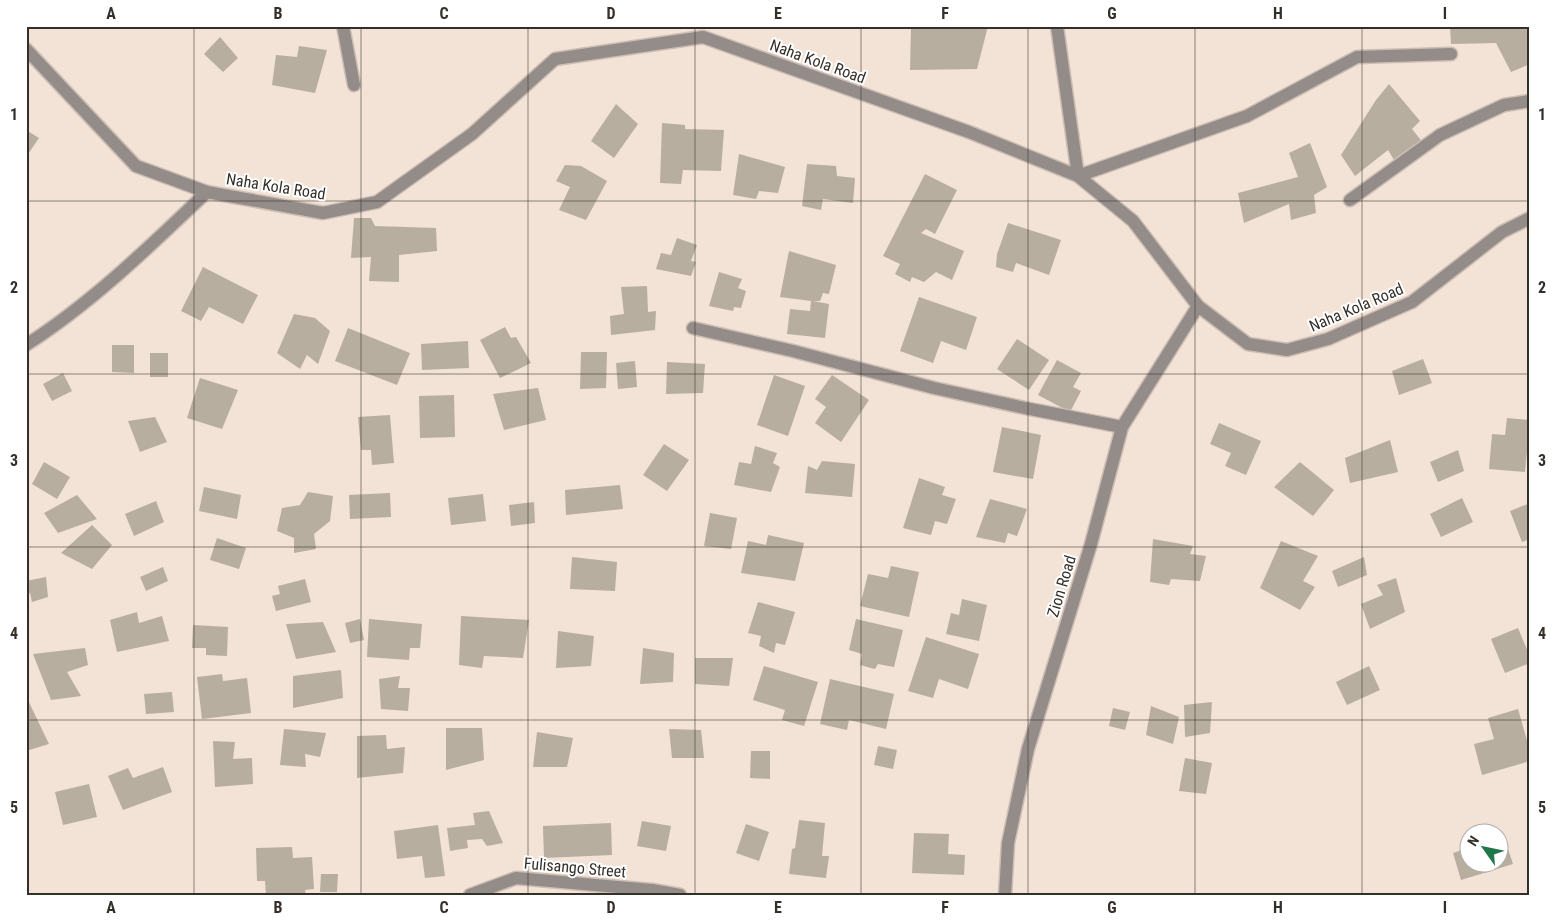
<svg xmlns="http://www.w3.org/2000/svg" width="1556" height="921" viewBox="0 0 1556 921" font-family="'Roboto Condensed',sans-serif">
<style>
.building{fill:#b8ae9f}
.lines{fill:none;stroke-linecap:round;stroke-linejoin:round}
.minor-casing{stroke:#cdbeb4;stroke-width:15}
.minor{stroke:#948c89;stroke-width:12}
.grid{fill:none;stroke:#352f2a;stroke-width:1;stroke-opacity:0.55}
.labels{text-anchor:middle;stroke-width:4;stroke-linejoin:round;paint-order:stroke}
.street-label{font-size:16px;fill:#352f2a;stroke:#fff}
.neatline{fill:none;stroke:#352f2a;stroke-width:2}
.grid-label{font-size:16px;text-anchor:middle;font-weight:bold;fill:#352f2a}
</style>
<rect width="100%" height="100%" fill="#f3e2d6"/>
<path class="building" d="M911,26H988L977,69L910,70Z
M1450,26H1525L1530,37V64L1511,72L1496,43L1451,44Z
M220,37L238,58L223,72L204,54Z
M299,46L327,50L315,93L272,85L276,55L297,57Z
M1389,84L1420,121L1412,129L1424,144L1397,165L1388,150L1355,176L1341,155L1376,100Z
M616,104L638,124L614,158L591,141Z
M662,123L685,125V129L724,130L721,171L683,170L681,184L660,183Z
M26,130L39,138L26,157Z
M1310,143L1327,187L1314,195L1316,213L1291,220L1289,204L1244,223L1238,193L1298,177L1289,153Z
M739,154L785,167L778,193L759,191L756,199L733,195Z
M807,164L836,166L837,176L855,178L853,203L823,199L821,210L802,206Z
M565,165L581,166L607,181L586,220L559,210L570,187L556,181Z
M925,174L957,190L935,234L926,229L921,233L964,251L952,280L936,272L924,282L912,277L910,282L895,274L900,264L883,256Z
M354,218H371L375,226L436,228L437,251L399,255V282L369,281L371,257L351,258Z
M1008,223L1061,240L1049,275L1016,263L1013,272L996,267L997,254Z
M677,238L697,245L691,261L696,262L691,276L656,269L661,253L671,255Z
M789,251L836,265L829,294L823,293L820,301H813L829,304L825,338L787,334L790,309L810,311L811,301L780,297Z
M203,267L258,295L243,324L209,307L201,321L181,311Z
M719,272L742,279L738,288L746,291L741,308L734,307L733,311L709,306Z
M647,286L648,312L656,311L655,330L611,335L610,316L624,314L621,287Z
M919,297L977,317L966,350L941,341L933,363L900,351Z
M294,314L315,318L330,331L318,364L307,355L300,369L277,353Z
M505,327L511,338L516,337L531,363L500,378L480,340Z
M348,328L410,353L397,385L335,361Z
M1017,339L1049,360L1029,390L997,369Z
M468,341L469,368L422,370L421,344Z
M112,345H134V373L112,372Z
M581,352H607L606,388L580,389Z
M150,353H168V377H150Z
M1423,359L1432,383L1399,395L1392,371Z
M1057,360L1081,373L1073,387L1081,391L1070,412L1038,395Z
M635,361L637,387L618,389L616,363Z
M667,362L705,364L703,393L666,394Z
M63,373L72,391L52,401L43,384Z
M774,375L805,386L788,436L757,425Z
M832,375L869,400L841,442L815,423L826,407L815,399Z
M200,378L238,390L222,429L187,418Z
M538,388L546,420L504,430L493,394Z
M454,395L455,437L420,438L419,396Z
M390,415L394,463L372,465L371,450H361L358,417Z
M155,417L167,442L140,452L128,421Z
M1507,418L1530,420L1525,472L1489,469L1492,434L1505,435Z
M1219,423L1261,441L1246,475L1225,466L1231,453L1210,444Z
M1002,427L1041,435L1033,479L993,472Z
M1390,440L1398,472L1350,483L1345,458Z
M664,444L689,460L667,491L643,475Z
M755,446L777,453L773,463L780,467L771,492L734,485L739,462L751,464Z
M1458,450L1464,471L1438,482L1430,462Z
M822,461L855,464L852,497L805,493L808,466L817,470Z
M44,462L70,477L57,499L32,484Z
M1300,462L1334,490L1313,516L1274,487Z
M919,478L945,487L942,495L956,499L947,524L935,521L931,535L903,528Z
M620,485L623,509L566,515L565,490Z
M204,487L241,495L237,519L199,511Z
M308,492L333,496L330,521L314,534L316,549L294,553V538L277,531L282,508L300,505Z
M390,493L391,517L350,519L349,495Z
M483,494L486,521L451,525L448,498Z
M77,495L97,519L58,533L44,513Z
M1462,498L1473,522L1441,537L1430,514Z
M990,499L1027,509L1017,536L1008,533L1005,543L976,537Z
M156,501L164,522L134,536L125,514Z
M534,502L535,523L511,526L509,505Z
M1530,503V539L1522,542L1510,511Z
M710,513L737,518L731,549L704,546Z
M92,525L112,545L92,569L61,553Z
M768,535L804,543L795,581L741,573L748,541L766,545Z
M217,538L246,548L239,569L210,560Z
M1153,539L1193,546L1190,554L1206,556L1200,581L1171,579L1169,585L1150,582Z
M1281,541L1318,556L1303,581L1315,587L1300,610L1260,588Z
M572,557L617,562L615,591L570,589Z
M1364,557L1367,575L1338,587L1332,571Z
M891,566L919,572L909,617L860,606L868,574L888,578Z
M163,567L168,581L146,591L140,577Z
M46,577L48,597L32,602L30,593L26,594V581Z
M1396,578L1405,612L1370,629L1361,604L1383,595L1377,585Z
M305,579L311,602L276,611L272,596L280,594L278,586Z
M962,599L987,605L979,641L946,634L951,613L959,615Z
M758,602L795,612L785,645L776,643L774,653L759,646L761,636L748,633Z
M137,612L139,623L162,616L169,641L117,652L110,620Z
M461,616L529,620L523,658L484,656L482,668L459,665Z
M360,619L364,640L350,643L345,623Z
M369,619L422,624L420,648H410L409,660L367,657Z
M856,619L903,630L894,667L878,664L875,669L860,665L862,654L849,650Z
M323,622L336,652L296,659L286,624Z
M193,625L228,627L227,656L206,655V648H192Z
M1518,628L1530,657V663L1505,673L1491,639Z
M558,631L594,636L591,666L556,668Z
M926,637L979,654L968,689L939,679L933,698L908,691Z
M85,648L88,665L67,672L81,696L51,700L33,654Z
M643,648L674,653L673,682L640,684Z
M695,658H733L729,686L695,684Z
M764,666L818,682L804,726L782,720L785,710L753,700Z
M1369,666L1380,690L1347,705L1336,682Z
M341,670L343,698L293,708V676Z
M222,674L223,681L247,678L251,713L202,719L197,677Z
M400,676L398,688H410L408,711L381,709L379,679Z
M830,679L894,694L886,729L849,720L847,730L820,724Z
M172,692L174,712L146,714L144,694Z
M26,696L49,744L26,751Z
M1212,702L1210,733L1185,737L1184,705Z
M1151,706L1179,717L1173,744L1146,735Z
M1113,708L1130,712L1125,730L1109,726Z
M1518,709L1530,751V761L1482,775L1474,744L1494,739L1488,718Z
M446,728H482L484,760L446,770Z
M284,729L326,733L320,757L305,754L306,767L280,765Z
M669,729L701,730L704,758H672Z
M537,732L573,738L567,767H533Z
M386,735L387,749L405,747L403,773L357,778V736Z
M213,741L235,742L233,759L252,758L253,784L215,787Z
M878,746L897,750L893,769L874,765Z
M751,751H770V779L750,778Z
M1185,758L1212,763L1206,794L1179,791Z
M163,767L172,792L123,810L108,776L128,768L133,778Z
M89,784L97,817L63,825L55,792Z
M489,811L503,843L487,846L482,839L467,840L468,848L450,851L447,828L475,825L473,813Z
M799,820L825,823L822,856H829L826,878L789,874L792,849L795,848Z
M642,821L671,826L666,851L637,846Z
M611,823L612,855L544,858L543,826Z
M746,824L769,832L759,861L736,853Z
M438,825L445,876L425,878L422,856L397,859L394,831Z
M914,833L949,834L948,854L965,855L964,875L912,873Z
M1504,837L1513,864L1461,880L1453,853L1468,848V864H1498V838Z
M292,847L293,858L312,857L314,889L305,890L306,895H266L265,881H257L256,848Z
M321,874H338L337,892H320Z"/>
<g class="lines">
<g class="minor-casing">
<path id="minor" d="M343,26L354,85
M1057,26L1078,176L1247,116L1357,57L1451,54
M26,49L136,166L207,192L323,213L377,202L472,134L555,59L703,37L969,132L1078,176L1133,221L1198,306L1248,344L1287,350L1328,339L1412,302L1502,232L1530,218
M1350,200L1440,135L1504,105L1530,101
M693,328L793,351L934,388L1025,408L1122,427
M26,345C93,302 150,246 207,192
M470,895L516,878L652,890L680,895
M1005,895L1008,843L1028,749L1091,544L1122,427L1198,306"/>
</g>
<use href="#minor" class="minor"/>
</g>
<path class="grid" d="M194,26V895M361,26V895M528,26V895M695,26V895M861,26V895M1028,26V895M1195,26V895M1362,26V895M26,201H1530M26,374H1530M26,547H1530M26,720H1530"/>
<g class="labels">
<g class="street-label">
<text transform="translate(818 61) rotate(20)" y="6">Naha Kola Road</text>
<text transform="translate(276 186) rotate(9)" y="6">Naha Kola Road</text>
<text transform="translate(1356 307) rotate(-23)" y="6">Naha Kola Road</text>
<text transform="translate(1061 586) rotate(-73)" y="6">Zion Road</text>
<text transform="translate(575 867) rotate(5)" y="6">Fulisango Street</text>
</g>
</g>
<rect width="1556" height="921" fill="none" stroke="#ffffff" stroke-width="55"/>
<g transform="translate(1484 848) rotate(303)"><circle r="24" fill="#ffffff" stroke="#aeacaa"/>
<path d="M0-4L9 19L0 12L-9 19Z" fill="#21774a"/>
<text y="-8" font-size="14" font-weight="bold" text-anchor="middle" fill="#352f2a">N</text>
</g>
<rect x="28" y="28" width="1500" height="866" class="neatline"/>
<g class="grid-label">
<text x="111" y="19">A</text>
<text x="278" y="19">B</text>
<text x="444" y="19">C</text>
<text x="611" y="19">D</text>
<text x="778" y="19">E</text>
<text x="945" y="19">F</text>
<text x="1112" y="19">G</text>
<text x="1278" y="19">H</text>
<text x="1445" y="19">I</text>
<text x="14" y="120">1</text>
<text x="1542" y="120">1</text>
<text x="14" y="293">2</text>
<text x="1542" y="293">2</text>
<text x="14" y="466">3</text>
<text x="1542" y="466">3</text>
<text x="14" y="639">4</text>
<text x="1542" y="639">4</text>
<text x="14" y="813">5</text>
<text x="1542" y="813">5</text>
<text x="111" y="913">A</text>
<text x="278" y="913">B</text>
<text x="444" y="913">C</text>
<text x="611" y="913">D</text>
<text x="778" y="913">E</text>
<text x="945" y="913">F</text>
<text x="1112" y="913">G</text>
<text x="1278" y="913">H</text>
<text x="1445" y="913">I</text>
</g>
</svg>
